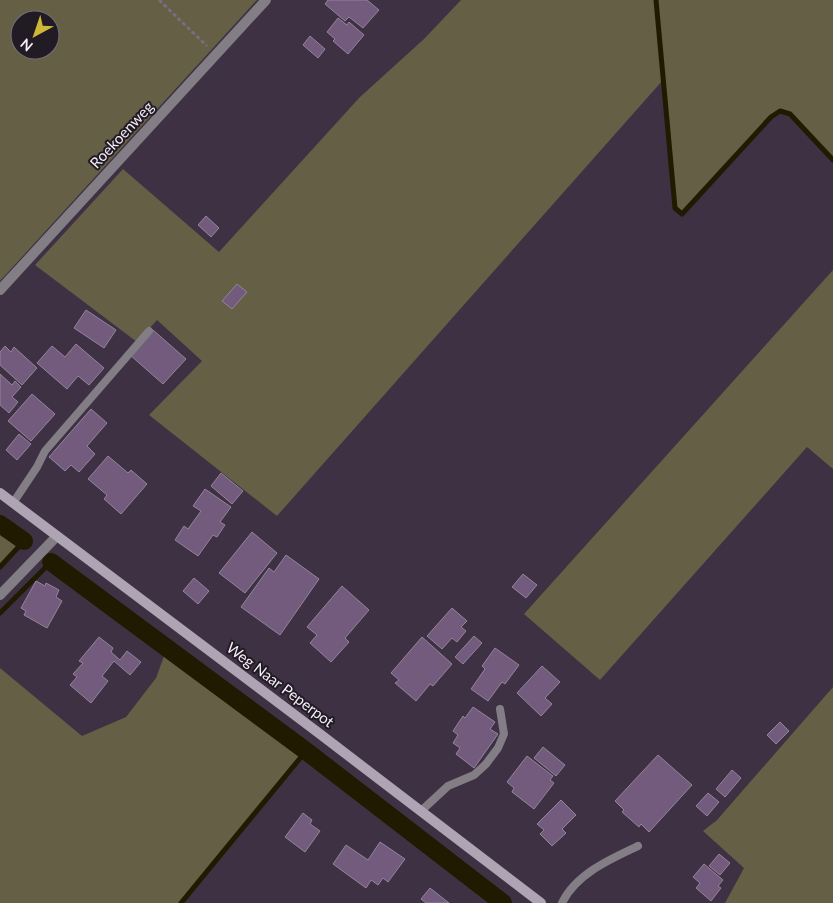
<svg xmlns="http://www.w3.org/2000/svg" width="833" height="903" viewBox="0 0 833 903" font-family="Lato,sans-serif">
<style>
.green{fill:#645f45;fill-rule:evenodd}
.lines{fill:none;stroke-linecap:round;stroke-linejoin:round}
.stream{stroke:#201a00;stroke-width:5}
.canal{stroke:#201a00;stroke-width:18}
.building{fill:#735b7d;stroke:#94849a}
.path{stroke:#796d7e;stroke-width:3;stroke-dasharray:4 2.5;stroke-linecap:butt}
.lane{stroke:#837d86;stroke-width:8}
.street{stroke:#837d86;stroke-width:10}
.secondary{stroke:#afa4b3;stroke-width:10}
.labels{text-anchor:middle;stroke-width:4;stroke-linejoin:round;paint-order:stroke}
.street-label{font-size:15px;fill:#f6eefa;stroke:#211b24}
</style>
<rect width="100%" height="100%" fill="#3e3143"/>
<path class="green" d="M0,0H257L0,281ZM20,20H50V50H20Z
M461,0H833V160L790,114L780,111L771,117L682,214L675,208L663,80L277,516L149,415L202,361L157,320L137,342L35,265L123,169L219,252L360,97L424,39Z
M833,270V469L807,447L600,680L524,614Z
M0,524L24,541L0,567Z
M167,648L306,751L181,903H0V668L82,736L126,717L156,678Z
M833,687V903H725L744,868L703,831L717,820Z"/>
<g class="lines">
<path class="stream" d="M656,0L675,208L682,214L771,117L780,111L790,114L833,160
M0,567L24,541
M0,613L51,562
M181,903L306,751"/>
<path class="canal" d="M0,524L24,541
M51,562L306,751L503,903"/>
</g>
<path class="building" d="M328,0H367L379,10L363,28L349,17L345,21L325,4Z
M338,18L347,25L349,22L364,35L348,54L333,41L335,39L327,32Z
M310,36L325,49L318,58L303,45Z
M206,216L219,228L211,237L198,225Z
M237,284L247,292L232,309L222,301Z
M86,310L116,330L104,348L74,328Z
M153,330L186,359L163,384L130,355Z
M76,344L104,368L89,385L78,376L67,389L37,363L52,346L65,357Z
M5,346L11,352L14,347L37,368L22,385L0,365V352Z
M0,374L12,385L15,381L21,387L12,397L18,402L9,413L0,405Z
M32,394L55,414L31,441L8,421Z
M91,409L107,423L87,446L95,454L79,472L71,465L65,471L49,457Z
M19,434L31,444L17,460L6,450Z
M108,456L128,473L131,470L147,484L121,514L104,499L107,495L88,479Z
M221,473L243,491L232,504L211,486Z
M205,489L231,507L220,522L225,525L217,537L213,535L198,556L175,540L184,526L188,529L201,511L193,506Z
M252,532L277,553L245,593L219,573Z
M286,555L319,579L280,635L241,607L269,568L274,572Z
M523,574L537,585L526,598L512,587Z
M194,578L209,591L198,604L183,591Z
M36,581L45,586L46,583L59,590L56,597L62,601L47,628L24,615L26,611L21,608Z
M342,586L369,610L345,638L349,642L331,662L310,643L317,635L307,627Z
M452,608L467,621L461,627L466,631L457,642L452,638L442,649L427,636Z
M474,636L482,643L463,664L455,657Z
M99,637L113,648L111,652L120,660L127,651L141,662L130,675L114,661L102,676L108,681L91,703L70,685L77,677L73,674L83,663L79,661Z
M422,637L452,664L433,686L430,684L416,701L395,683L399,680L391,673Z
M495,648L519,665L505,684L502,682L488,701L471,689L485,669L482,666Z
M542,666L560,682L545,698L552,704L541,716L517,693Z
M473,707L495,722L490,729L498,734L474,768L456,754L460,748L453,743L458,735L453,731L463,716L465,718Z
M780,722L789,731L776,744L767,735Z
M543,747L565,765L556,776L534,758Z
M658,755L692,785L649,832L641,824L639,827L622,812L624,810L615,801Z
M527,756L553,776L550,780L554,783L534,809L512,792L514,788L507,782Z
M732,770L741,778L725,797L716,789Z
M708,793L719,802L707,816L696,806Z
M561,800L576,815L562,829L566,833L552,846L540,834L544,830L537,824Z
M303,813L312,820L310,824L320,831L305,852L285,837Z
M380,842L405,859L388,882L383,878L378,885L371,880L366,888L333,864L346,845L368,860Z
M719,854L730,863L720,875L709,866Z
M704,864L723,880L718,886L721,888L711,901L696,888L700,883L693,877Z
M430,888L449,903H426L421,899Z"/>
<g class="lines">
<path class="path" d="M159,0L207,46"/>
<path class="lane" d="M13,503L37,467L45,451L149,331
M421,811L448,786L474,775L486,764L498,748L504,734L500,709
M562,903C576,874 610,859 638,846"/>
<path class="street" d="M0,290L266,0
M0,595L56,537"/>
<path class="secondary" d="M0,493L320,734L541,903"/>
</g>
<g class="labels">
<g class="street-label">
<text transform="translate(122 135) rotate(-47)" y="5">Roekoenweg</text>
<text transform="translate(280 685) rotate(37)" y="5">Weg Naar Peperpot</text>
</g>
</g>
<g transform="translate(35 35) rotate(220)"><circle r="24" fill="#211b24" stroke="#766f7a"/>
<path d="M0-4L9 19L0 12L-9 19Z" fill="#cfb837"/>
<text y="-8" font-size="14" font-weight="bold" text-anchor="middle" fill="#f6eefa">N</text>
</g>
</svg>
